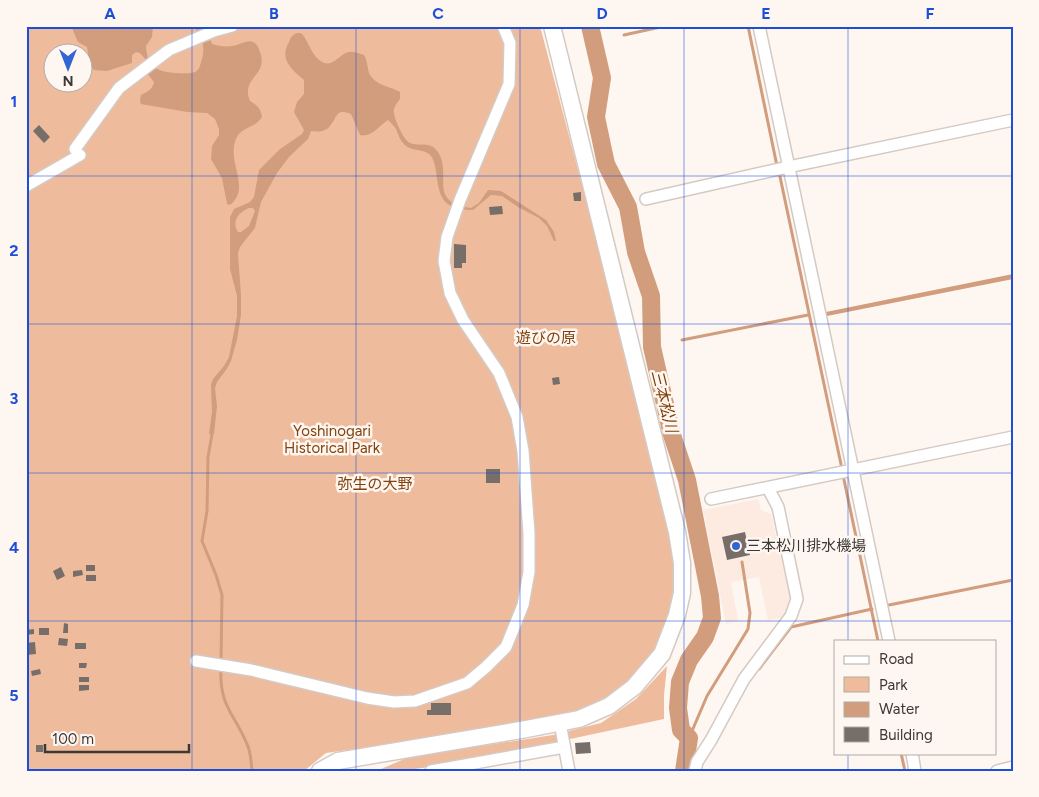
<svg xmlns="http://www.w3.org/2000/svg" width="1039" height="797" viewBox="0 0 1039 797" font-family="Figtree,'Noto Sans JP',sans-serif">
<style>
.built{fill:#fdebe1}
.green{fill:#eebc9d;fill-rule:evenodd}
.water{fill:#d29d7c;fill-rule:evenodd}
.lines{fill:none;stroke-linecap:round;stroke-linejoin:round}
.stream{stroke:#d29d7c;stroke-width:3}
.river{stroke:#d29d7c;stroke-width:18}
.building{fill:#776e69}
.street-casing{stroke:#d4cac4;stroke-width:14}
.secondary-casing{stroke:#d4cac4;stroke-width:19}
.street{stroke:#fff;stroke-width:11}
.secondary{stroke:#fff;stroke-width:16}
.grid{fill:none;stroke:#1d4ed8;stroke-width:1;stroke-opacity:0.55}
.poi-dot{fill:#3265d4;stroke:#fef6f1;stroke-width:2}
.labels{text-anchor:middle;stroke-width:5;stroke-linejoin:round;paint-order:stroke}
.park-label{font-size:15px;fill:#83420c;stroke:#fef6f1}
.poi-label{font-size:15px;fill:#3c3836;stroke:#fef6f1;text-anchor:start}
.water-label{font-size:16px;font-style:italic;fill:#7d3c02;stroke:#fef6f1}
.neatline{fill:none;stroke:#1d4ed8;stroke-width:2}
.grid-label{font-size:16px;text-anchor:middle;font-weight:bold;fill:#1d4ed8}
</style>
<rect width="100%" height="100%" fill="#fef6f1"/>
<path class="built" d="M758,499L761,510L771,514L791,601L783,618L768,620L759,577L731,582L738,621L726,624L703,510Z"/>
<path class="green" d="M26,26H540L596,238L674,545V581L671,612L661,639L644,665L619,690L583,709L551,718L422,740L326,753L304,771H26ZM52,52H82V82H52Z
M667,666L664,695V719L457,763L408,770L381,769L409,757L553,735L601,723L636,699Z"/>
<path class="water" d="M71,26H153L152,37L146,46C147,66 156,72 176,73C182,73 190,74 195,72C199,70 200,66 201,62C206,48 203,37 193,26H209L210,38L212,44C218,46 226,47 232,46C243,45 254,33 260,52C269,76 240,77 250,101C257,105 261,109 262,117C254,130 240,125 235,142C228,164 251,188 230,205L227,204L222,178L211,159L212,146L219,135V129L215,119L207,113L187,112L141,104L140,100L141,95C147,92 153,89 154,82L146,72L147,61L140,53L136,52L132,55V63L107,71L94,70L90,66L87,47L78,42Z
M297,33H301L303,35C308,42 312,54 318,59C332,72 339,53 349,52C354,51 360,54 364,55C368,61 367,69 370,75C377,86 390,86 400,92V99C398,102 395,105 394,109C392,115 403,140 410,143C420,147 430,140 438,152C453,176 426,201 471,208L479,203L488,190L501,191L546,220L554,232L556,241H554L547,226L539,218L518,207L502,196L491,195L473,210C443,210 439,198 436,171C435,166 434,160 431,156C424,148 414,152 406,146C400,141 399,136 396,129C394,126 391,123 388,120C380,125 371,138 360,135L351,114C335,108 338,117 330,126C325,132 318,132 311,131L308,139L289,157L277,173L261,202L255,228L240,247L238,254L241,295V315L237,340L231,361L226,370L217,382L215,388L217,406L214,434H209L212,412L211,385L213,379L224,366L229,357L237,316V296L230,269V217L234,209L250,202L254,197L259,170L280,149L302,134L304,130L294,112L297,102L304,94V80C291,69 279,59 289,42C291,37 292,35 297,33ZM249,208H253L255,211L249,226L241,232H238C231,221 239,212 249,208Z
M1013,274V279L827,316L826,312Z"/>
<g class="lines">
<path class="stream" d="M748,26L777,166
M624,35L665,26
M779,172L842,469
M682,340L808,315
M212,434L208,457L207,511L202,541L216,575L222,595L221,662
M843,475L878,641
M889,605L1013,580
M221,668C219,706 234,713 247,744C251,752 251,762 252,771
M759,669L791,627L872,609
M689,738L707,696L748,629L750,613L742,562
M901,753L905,771"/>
<path class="river" d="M590,26L602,78L596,117L606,164L628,207L636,252L651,296L652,347L672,435L687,480L710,596L712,618L705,637L689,660L680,682L678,708L681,730L689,738L684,771"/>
</g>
<path class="building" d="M39,125L50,137L44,143L33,131Z
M581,192V201H574L573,193Z
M502,206L503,214L490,215L489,207Z
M454,244L466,245V263H462V268H454Z
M559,377L560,384L553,385L552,378Z
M486,469H500V483H486Z
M745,532L750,555L727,560L722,537Z
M86,565H95V571H86Z
M61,567L65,576L57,580L53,571Z
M82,570L83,575L73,577V571Z
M86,575H96V581H86Z
M64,623L68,624V633H63Z
M39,628H49V635H39Z
M34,629V634L26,635V630Z
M59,638L68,639L67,646L58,645Z
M35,642L36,654L26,655V643Z
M75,643H86V649H75Z
M79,663H87L86,668H79Z
M40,669L41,674L32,676L31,671Z
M79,677H89V682H79Z
M79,685H89V690L79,691Z
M431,703H451V715H427V710H431Z
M590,742L591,753L576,754L575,743Z
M36,745H43V752H36Z"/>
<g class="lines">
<g class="street-casing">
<path id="street" d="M759,26L889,641
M75,149L119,88L169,50L214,31L232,26
M26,186L80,155
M646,199L788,167L1013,120
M711,499L1013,437
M196,661L251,670L367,698L394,702L415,701L467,683L486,667L506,647L523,605L529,572V533L523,451L517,417L499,373L463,320L450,293L444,261L447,237L460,200L509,84L510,43L503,26
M560,723L569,771
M912,753L915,771
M431,771L564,747
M695,771L697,762L711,740L744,679L791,616L797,599L778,507L768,488
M997,771L1013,767"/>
</g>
<g class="secondary-casing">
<path id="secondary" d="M320,771L338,761L521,730L579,719L609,706L634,687L662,654L677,615L682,593V563L677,532L552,26"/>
</g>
<use href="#street" class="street"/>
<use href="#secondary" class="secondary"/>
</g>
<path class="grid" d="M192,26V771M356,26V771M520,26V771M684,26V771M848,26V641M26,176H1013M26,324H1013M26,473H1013M26,621H1013M848,753V771"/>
<circle class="poi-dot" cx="736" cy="546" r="5"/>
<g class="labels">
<g class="park-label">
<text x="546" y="343">遊びの原</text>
<text x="332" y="436">Yoshinogari<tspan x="332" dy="17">Historical Park</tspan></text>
<text x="375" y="489">弥生の大野</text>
</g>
<g class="poi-label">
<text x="746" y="551">三本松川排水機場</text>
</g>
<g class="water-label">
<text transform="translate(665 401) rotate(76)" y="6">三本松川</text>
</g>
</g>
<rect width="1039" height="797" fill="none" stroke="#fef6f1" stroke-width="55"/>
<rect x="834" y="640" width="162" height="115" fill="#fef6f1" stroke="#b0aaa6"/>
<rect x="844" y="656" width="25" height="8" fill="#ffffff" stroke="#b0aaa6"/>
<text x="879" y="664" font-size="15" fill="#3c3836">Road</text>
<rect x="844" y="677" width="25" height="15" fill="#eebc9d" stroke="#b0aaa6"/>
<text x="879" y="690" font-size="15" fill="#3c3836">Park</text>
<rect x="844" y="702" width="25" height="15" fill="#d29d7c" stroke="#b0aaa6"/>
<text x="879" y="714" font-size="15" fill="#3c3836">Water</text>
<rect x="844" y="727" width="25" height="15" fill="#776e69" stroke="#b0aaa6"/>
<text x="879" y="740" font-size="15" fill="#3c3836">Building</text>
<g transform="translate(68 68) rotate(180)"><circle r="24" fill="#fef6f1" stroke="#b0aaa6"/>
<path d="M0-4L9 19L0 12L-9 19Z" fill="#3265d4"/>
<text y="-8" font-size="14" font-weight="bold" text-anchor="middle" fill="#3c3836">N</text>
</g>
<path d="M45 744v8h144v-8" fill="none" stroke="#3c3836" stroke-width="2.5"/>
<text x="52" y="744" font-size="15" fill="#3c3836" stroke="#fef6f1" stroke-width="4" paint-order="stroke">100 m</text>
<rect x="28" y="28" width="984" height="742" class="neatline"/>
<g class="grid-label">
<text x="110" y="19">A</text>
<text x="274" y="19">B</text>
<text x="438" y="19">C</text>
<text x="602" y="19">D</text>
<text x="766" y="19">E</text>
<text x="930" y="19">F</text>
<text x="14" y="107">1</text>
<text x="14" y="256">2</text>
<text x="14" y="404">3</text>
<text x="14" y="553">4</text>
<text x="14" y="701">5</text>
</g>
</svg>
